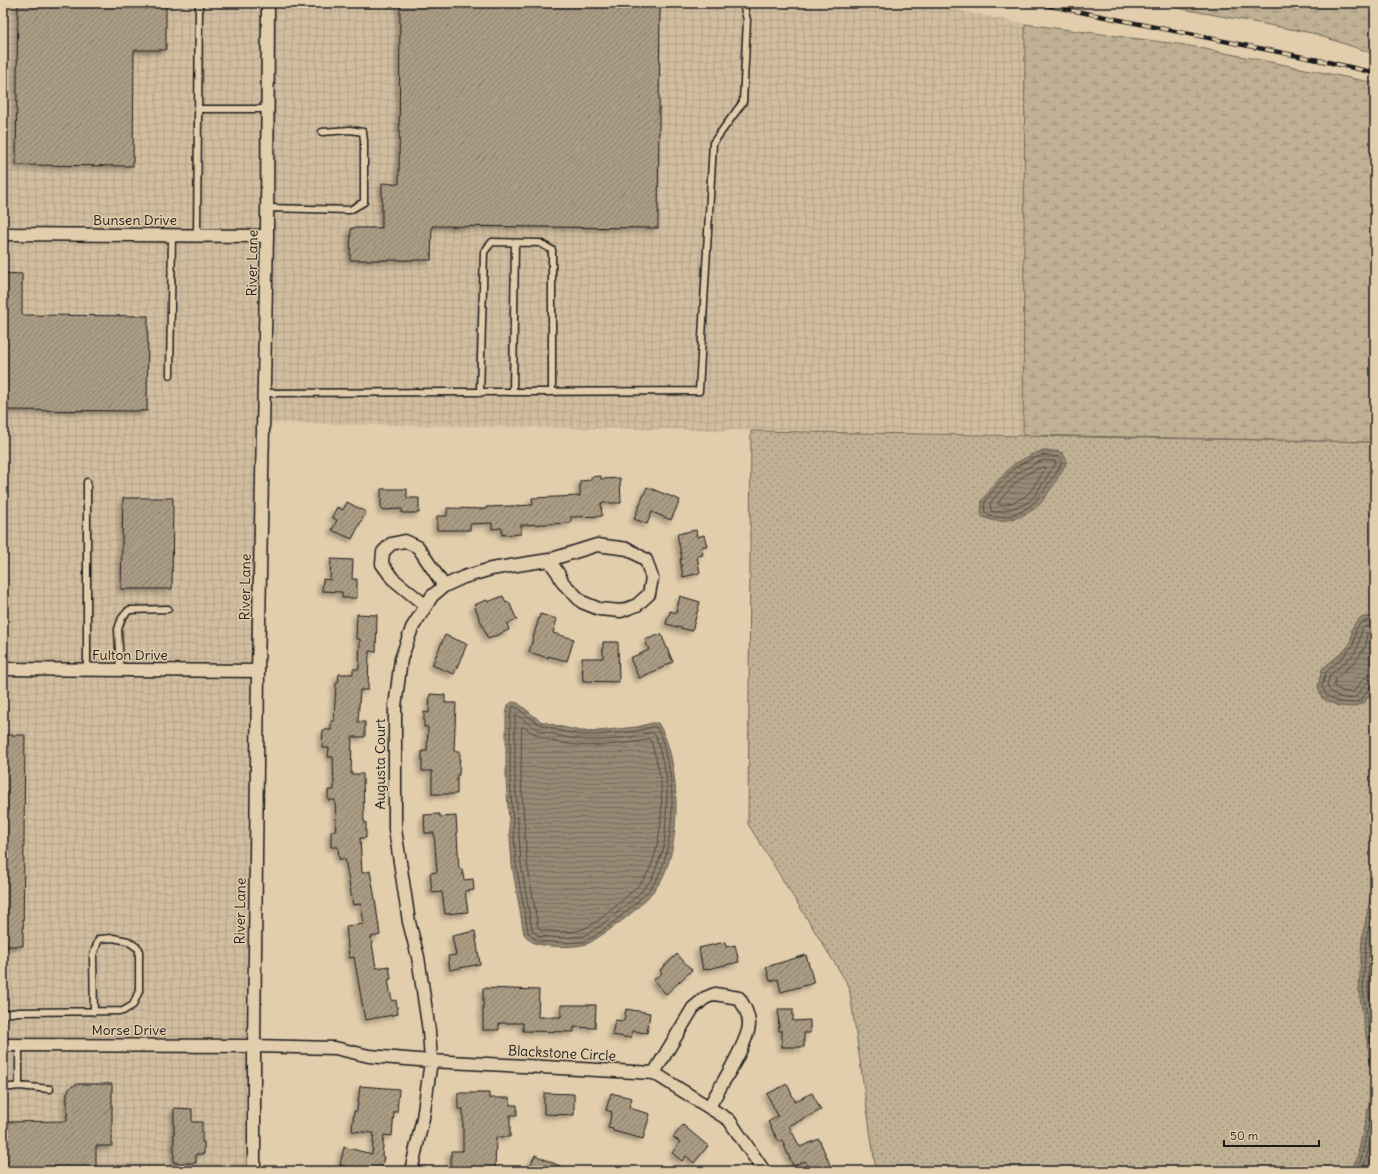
<svg xmlns="http://www.w3.org/2000/svg" width="1378" height="1174" viewBox="0 0 1378 1174" font-family="Delius,sans-serif">
<style>
.industrial{fill:url(#industrial-grid)}
.grass{fill:url(#grass-dots);stroke:#6e6658}
.wetland{fill:url(#wetland-marsh);stroke:#6e6658}
.water{fill:url(#water-rules);stroke:#655d51}
.lines{fill:none;stroke-linecap:round;stroke-linejoin:round}
.shore{stroke:#4d4840;stroke-width:1}
.building{fill:url(#building-hatch);stroke:#1c1c1c;filter:url(#shadow)}
.lane-casing{stroke:#1c1c1c;stroke-width:9}
.street-casing{stroke:#1c1c1c;stroke-width:15}
.lane{stroke:#e2cdac;stroke-width:6}
.street{stroke:#e2cdac;stroke-width:12}
.rail-casing{stroke:#1c1c1c;stroke-width:4.5}
.rail{stroke:#e2cdac;stroke-width:3;stroke-dasharray:9;stroke-linecap:butt}
.labels{text-anchor:middle;stroke-width:3;stroke-linejoin:round;paint-order:stroke}
.street-label{font-size:14px;fill:#1c1c1c;stroke:#e2cdac}
</style>
<defs>
<pattern id="industrial-grid" width="8" height="8" patternUnits="userSpaceOnUse"><rect width="8" height="8" fill="#d2bea0"/><path d="M0 4h8M4 0v8" fill="none" stroke="#b4a389"/></pattern>
<pattern id="grass-dots" width="8" height="8" patternUnits="userSpaceOnUse"><rect width="8" height="8" fill="#c1b194"/><path d="M2 2h.1M6 6h.1" fill="none" stroke="#9c8f78" stroke-width="1.8" stroke-linecap="round"/></pattern>
<pattern id="wetland-marsh" width="20" height="14" patternUnits="userSpaceOnUse"><rect width="20" height="14" fill="#c1b194"/><path d="M1 5h8M5 5V1M11 12h8M15 12V8" fill="none" stroke="#9c8f78"/></pattern>
<pattern id="water-rules" width="6" height="5" patternUnits="userSpaceOnUse"><rect width="6" height="5" fill="#968975"/><path d="M0 2.5h6" fill="none" stroke="#7a6f5f"/></pattern>
<pattern id="building-hatch" width="6" height="6" patternUnits="userSpaceOnUse"><rect width="6" height="6" fill="#ab9c84"/><path d="M-1 1l2-2M0 6l6-6M5 7l2-2" fill="none" stroke="#8a7e6b"/></pattern>
<filter id="shadow"><feDropShadow dx="-3.5" dy="3.5" stdDeviation="2" flood-color="#0004"/></filter>
</defs>
<rect width="100%" height="100%" fill="#e2cdac"/>
<filter id="ink" filterUnits="userSpaceOnUse"><feTurbulence type="fractalNoise" baseFrequency=".025" numOctaves="2"/><feDisplacementMap in="SourceGraphic" scale="8" xChannelSelector="R" yChannelSelector="G"/><feConvolveMatrix kernelMatrix="1 2 1 2 8 2 1 2 1" color-interpolation-filters="sRGB"/></filter>
<g filter="url(#ink)">
<path class="industrial" d="M3,3H922L1025,24L1023,435L263,423L254,1171H3Z"/>
<path class="grass" d="M751,431L1375,442V1171H876L849,986L748,824Z"/>
<path class="wetland" d="M1156,3H1375V54L1312,33L1156,4Z
M1025,24L1185,45L1375,83V442L1023,435Z"/>
<path class="water" d="M1044,451H1055L1063,453L1067,461C1062,472 1046,498 1038,506C1025,517 996,528 981,515L982,500L994,485L1014,464L1035,453Z
M1375,615V687L1364,703L1353,707L1338,706L1322,698L1318,687L1322,669L1345,650L1351,642L1352,628L1355,623L1360,618Z
M512,702L518,703L540,721L562,727L581,731H597L637,727L652,723H658C681,757 683,851 658,885C644,905 618,925 597,938C594,940 590,943 586,944C576,947 560,947 550,946C536,944 533,945 524,934L512,865L506,779V715L508,705Z
M1375,884V1166L1372,1171H1351L1357,1158L1369,1105L1371,1067L1359,991L1362,939L1372,889Z"/>
<g class="lines">
<path class="shore" d="M1044,455L1059,457L1062,462C1059,470 1054,476 1049,483C1035,504 1027,513 1001,517C997,517 989,517 986,514C984,511 984,505 985,502C988,495 1010,472 1016,467C1024,462 1035,457 1044,455Z
M1045,460L1055,461L1056,463L1033,498L1025,504L1004,511L997,512L991,511L990,503L1000,491L1019,472L1038,462Z
M1044,467L1045,469C1034,485 1031,497 1011,503C1007,504 1003,506 999,505L998,503C1010,488 1025,470 1044,467Z
M1375,619L1362,622L1358,626L1356,629L1354,644L1340,660L1326,672L1322,686L1326,695L1339,702L1352,703L1361,700L1370,687L1375,685
M1375,625L1364,627L1362,629L1358,647L1352,656L1330,675L1327,686C1330,692 1332,693 1338,696C1362,707 1359,681 1375,680
M1375,631L1367,633L1366,645L1363,650L1356,661L1336,678L1334,686C1338,690 1349,695 1355,690C1362,683 1363,675 1375,674
M514,706L539,724L561,731L580,735H598L637,731L652,727H656C662,735 663,744 665,753C667,760 669,767 670,774C675,804 671,854 656,881C648,895 600,936 585,941C574,943 562,943 551,942C540,941 535,942 528,932L516,864L510,779V716L512,708Z
M516,715H518C523,720 530,725 536,728C540,731 546,732 550,733C583,744 619,741 652,732L656,736L666,774L667,790L666,821L664,847L652,879L638,895L618,912L603,924L584,936L561,938L538,936L532,930L521,864L515,779V717Z
M522,727H524C551,747 586,747 618,744C628,743 638,742 649,739L651,741C654,752 658,764 660,776C664,805 661,849 647,874C640,886 627,896 617,905C607,914 595,924 583,929C571,934 552,931 540,930L538,927L527,863L521,779Z
M1375,922L1371,940L1368,990L1375,1036
M1356,1171L1361,1159L1373,1105L1375,1066L1363,990L1366,940L1375,897
M1361,1171L1366,1160L1375,1120"/>
</g>
<path class="building" d="M18,3H166V50H134L133,166L16,165Z
M400,3H660L658,228L432,226L431,260H350L351,228H382V183L399,184Z
M3,273L22,274V315L148,316L147,411L3,410Z
M601,476V479L620,478L621,503H601L602,516L571,517V523L521,525V534L502,535V528L492,529V523L470,524V530H437V516H447V508L486,509V507L533,505L532,498L580,496V481L591,480V477Z
M647,487L680,500L671,520L652,512L647,524L634,519Z
M381,489H407V498H419V513H402V509L381,510Z
M123,498H173L172,589H121Z
M347,502L366,512L352,539L332,530L337,520L332,517L337,507L343,510Z
M696,530L697,537L704,535L707,546L701,547L703,555L697,556L700,573L683,577L680,559H682L677,534Z
M331,559L353,560L352,579H357V598H342V592L322,591L323,579L330,580Z
M503,596L506,603L509,602L517,620L507,624L509,630L488,639L474,605L487,600L488,602Z
M680,596L700,602L692,631L666,624L670,611L676,613Z
M357,614L377,615L376,652L369,651L368,690H360L358,722H365V737H352L351,774H363L364,822H366V838H360L362,873L370,871L375,899L380,935L371,937L376,968L389,966L391,979L388,980L392,1001L396,1000L398,1014L365,1020L354,957L349,958L346,926L364,924L361,904L353,905L345,859H339L338,847H331V831H335L336,823L335,800H328V790H334L333,757H328L329,748H322L323,730H331V721H334L336,683H338L339,674H353V669H359L360,639H356Z
M540,614L557,619L553,633L574,639L567,661L548,656V658L529,652Z
M661,634L673,662L664,666V667L639,678L630,658L649,650L645,640Z
M445,635L467,644L454,674L432,665Z
M603,642H618L619,682L583,681L582,658H603Z
M430,694L445,695V703H456L454,751H460L459,775H457V794H432V771H422V751H427L428,727H424V712L429,713Z
M3,735H25L23,946H3Z
M440,814V817L456,816L459,869H462L464,880L473,879L474,890L465,891L468,912L445,914L442,892L432,893L430,873L437,872L434,833H425L424,815Z
M475,931L480,964L450,970L448,956L456,955L452,936Z
M725,942L726,947L735,945L739,962L703,970L699,948Z
M677,954L692,970L666,994L653,980L662,973L660,970Z
M806,955L814,983L781,992L778,979L770,981L766,967Z
M483,988L539,990L538,1017H561V1005H596L595,1028L574,1027V1032L523,1031V1023H499V1030H483Z
M626,1009L650,1013L647,1033L632,1031L631,1038L612,1035L615,1020L624,1021Z
M778,1009H793V1021L810,1020V1033H804V1047H782V1031H779Z
M78,1084H112V1146H96V1171H3V1122L67,1121V1093L71,1087Z
M787,1084L795,1101L812,1093L821,1110L789,1126L800,1147L819,1139L831,1167L821,1171H809L805,1161L793,1166L782,1140L779,1142L768,1122L778,1116L767,1094Z
M360,1086L399,1089L397,1112H394L392,1136L384,1135L382,1156L384,1157L381,1171H357V1169L340,1165L344,1147L372,1154L374,1133L352,1131L354,1111H357Z
M458,1093H489V1098H510V1105H517V1115H510V1137H496L495,1171H451V1151H463V1109H458Z
M544,1093L574,1094V1115L544,1114Z
M611,1093L632,1098L629,1108L650,1114L643,1139L613,1131V1129L608,1128L612,1112L606,1110Z
M174,1108L192,1109V1122H202V1142H204V1154H196V1163H174Z
M683,1125L708,1146L694,1163L686,1156L682,1161L672,1153L680,1142L673,1137Z
M535,1155L571,1171H528Z"/>
<g class="lines">
<g class="lane-casing">
<path id="lane" d="M198,109H268
M267,208L350,210L364,202V141L363,132L350,130L322,132
M197,235L199,3
M170,375L172,235
M513,392L515,243
M264,393L699,391L713,143L743,102L747,20L743,3
M480,393L484,252L492,242L540,243L552,250V392
M87,670V482
M120,670L118,629L122,618L129,610L168,609
M3,1017L5,1014L18,1012L123,1011L133,1005L139,991V949L128,941L113,938L99,939L93,955L94,1012
M19,1086L50,1089
M3,1088L19,1086V1045"/>
</g>
<g class="street-casing">
<path id="street" d="M3,234L267,236
M426,606L393,579L382,564L383,552L391,544L405,541L418,547L444,586
M3,669L258,671
M3,1045L254,1046L335,1048L369,1056L431,1061L654,1073L729,1120L764,1171
M654,1073L693,1008L705,998L715,994L739,998C744,1006 749,1014 749,1024C749,1042 718,1090 709,1107
M254,1171V1046L258,671L267,236L268,3
M411,1171L423,1118L431,1061L429,1031L418,957L409,922L395,829V707L401,659L412,628L432,596L444,586L464,577L491,569L549,560L597,545L628,549L646,560L652,578L649,594L637,605L621,611L599,609L582,602L563,583L558,573L549,560"/>
</g>
<use href="#lane" class="lane"/>
<use href="#street" class="street"/>
<g class="rail-casing">
<path id="rail" d="M1024,3L1040,5
M1036,3L1328,62L1375,73"/>
</g>
<use href="#rail" class="rail"/>
</g>
</g>
<g class="labels">
<g class="street-label">
<text x="135" y="225">Bunsen Drive</text>
<text transform="translate(252 263) rotate(-89)" y="5">River Lane</text>
<text transform="translate(245 587) rotate(-89)" y="5">River Lane</text>
<text x="130" y="660">Fulton Drive</text>
<text transform="translate(380 764) rotate(-90)" y="5">Augusta Court</text>
<text transform="translate(240 911) rotate(-89)" y="5">River Lane</text>
<text x="129" y="1035">Morse Drive</text>
<text transform="translate(562 1053) rotate(3)" y="5">Blackstone Circle</text>
</g>
</g>
<rect width="1378" height="1174" fill="none" stroke="#e2cdac" stroke-width="16"/>
<rect x="8" y="8" width="1362" height="1158" fill="none" stroke="#1c1c1c" stroke-width="1.5" filter="url(#ink)"/>
<path d="M1224 1140v6h95v-6" fill="none" stroke="#1c1c1c" stroke-width="2"/>
<text x="1230" y="1140" font-size="12" fill="#1c1c1c" stroke="#e2cdac" stroke-width="3" paint-order="stroke">50 m</text>
</svg>
